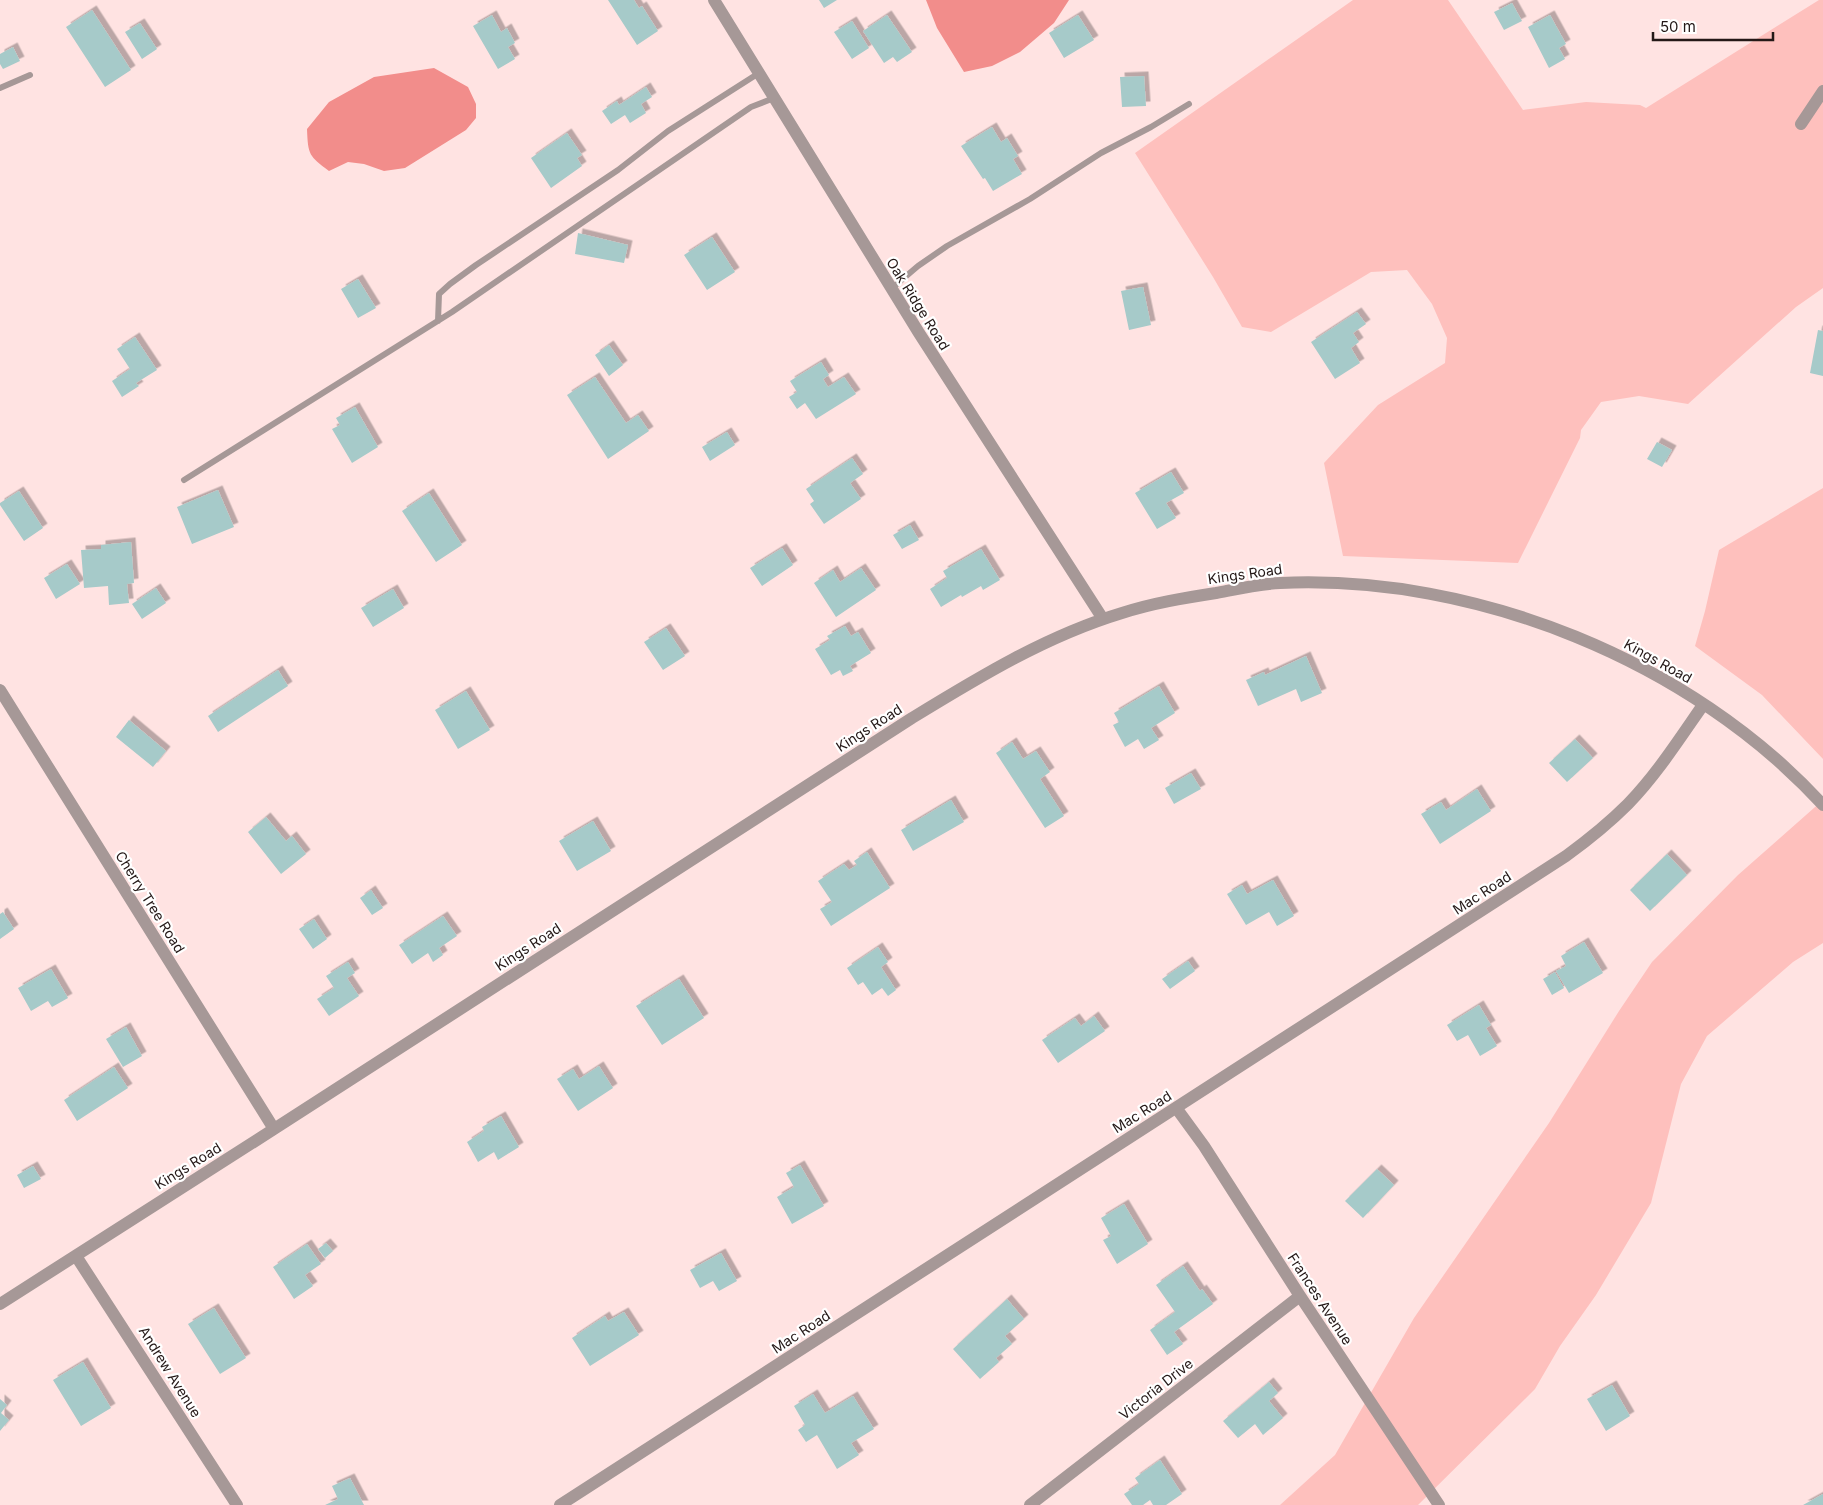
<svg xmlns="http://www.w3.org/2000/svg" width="1823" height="1505" viewBox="0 0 1823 1505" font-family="Inter,sans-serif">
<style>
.green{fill:#fec0bd}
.water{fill:#f28d8b}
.building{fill:#a6cac9;filter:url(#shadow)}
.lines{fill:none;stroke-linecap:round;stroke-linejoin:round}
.lane{stroke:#a69897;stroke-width:6}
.street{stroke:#a69897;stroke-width:12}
.labels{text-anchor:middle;stroke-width:4.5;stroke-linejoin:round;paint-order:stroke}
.street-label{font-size:14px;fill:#241817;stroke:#fff}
</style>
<defs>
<filter id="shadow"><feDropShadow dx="4.5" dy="-4.5" stdDeviation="0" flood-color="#0004"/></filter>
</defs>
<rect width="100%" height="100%" fill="#ffe3e2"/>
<path class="green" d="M1353,0H1448L1523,110L1586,102L1640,105L1646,108L1819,0H1823V288L1796,307L1688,404L1639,396L1601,402L1581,430L1580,438L1518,563L1343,556L1324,463L1378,405L1445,363L1447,338L1432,304L1407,270L1371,272L1271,332L1242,327L1213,277L1135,153Z
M1823,488V759L1762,695L1695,646L1705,611L1719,550Z
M1823,800V943L1793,962L1707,1036L1681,1084L1651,1203L1596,1295L1560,1346L1535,1389L1418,1505H1280L1335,1455L1414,1318L1549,1123L1619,1011L1652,962L1738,875Z"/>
<path class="water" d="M926,0H1069L1054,23L1020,52L992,66L964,72L937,28Z
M434,68L468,87L476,104V118L466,130L405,168L384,171L364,164L348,162L329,171C309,156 308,155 307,129L329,102L374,77Z"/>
<path class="building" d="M608,0H634L639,8L642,6L658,31L637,45Z
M819,0H837L824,8Z
M1512,3L1522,21L1504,30L1494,12Z
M92,10L131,70L105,87L66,27Z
M492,15L501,32L507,28L515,43L508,47L515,59L498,69L473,26Z
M887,15L912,52L897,62L893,57L884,63L863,31Z
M1078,15L1094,40L1064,58L1049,33Z
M1550,15L1566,44L1559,48L1565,59L1549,68L1528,27Z
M852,21L869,48L852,59L834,32Z
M140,23L157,49L142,59L125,32Z
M13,47L20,61L3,69L0,64V54Z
M1144,76L1146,106L1122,107L1120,77Z
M646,87L652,97L641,104L646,113L630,123L625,115L611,124L602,111L617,101L619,105Z
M992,127L1001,142L1007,138L1018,156L1013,159L1022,174L993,191L985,178L983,179L961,146Z
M567,133L582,155L577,158L582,166L551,188L531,158Z
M578,233L628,245L624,263L575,254Z
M712,237L735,272L707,290L684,255Z
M358,279L376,308L358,318L341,289Z
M1143,287L1151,325L1129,330L1121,291Z
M1357,312L1366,324L1353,333L1359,342L1351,348L1360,363L1335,379L1311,342Z
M1818,330L1823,331V376L1810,373Z
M135,337L157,370L136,383L139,386L122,397L112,381L130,369L117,349Z
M609,345L623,365L609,376L595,355Z
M821,362L829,375L823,379L828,387L844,377L856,394L816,419L805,403L797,409L789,397L797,392L790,381Z
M595,377L626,423L638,415L649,431L608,459L567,395Z
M355,407L378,447L352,463L332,429L340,425L336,418Z
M727,432L735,445L710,461L702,447Z
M1657,442L1672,450L1662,467L1647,459Z
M852,458L863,474L850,483L861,499L824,524L810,504L814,501L806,489Z
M1171,472L1184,493L1166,503L1176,518L1157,529L1135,493Z
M218,490L234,527L192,544L177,507Z
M19,491L43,528L24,541L0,505V503Z
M429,493L462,545L436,562L402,511Z
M910,525L919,540L902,549L893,535Z
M131,542L134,583L127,584L129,603L109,605L108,586L84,588L81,550L101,549V545Z
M782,548L793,565L762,586L750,568Z
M981,549L1000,580L983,590L981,586L962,597L961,595L941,607L930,589L947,578L943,571Z
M67,564L80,584L56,599L44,578Z
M861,568L876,590L836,617L814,583L833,570L840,582Z
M156,588L166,603L142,619L132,604Z
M393,589L404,608L373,627L361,608Z
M845,626L851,636L858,632L871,653L850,666L853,671L843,676L840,670L831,675L815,649L830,640L827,636Z
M666,628L685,656L663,670L644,642Z
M1306,656L1322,693L1301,702L1296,689L1258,706L1246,680L1264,672L1265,675Z
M278,670L288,686L218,732L208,716Z
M1159,686L1175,713L1151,728L1159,740L1144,749L1138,739L1125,747L1113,725L1119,722L1114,713Z
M466,691L490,730L458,749L435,710Z
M129,720L166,751L153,767L116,737Z
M1575,739L1593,758L1567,782L1549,763Z
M1012,742L1023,759L1036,751L1050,772L1040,779L1064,816L1045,828L996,753Z
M1191,773L1201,789L1174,804L1165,788Z
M1477,789L1491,811L1440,844L1421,814L1441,802L1446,810Z
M951,800L964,822L913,851L901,830Z
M266,817L286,841L292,836L306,854L281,874L248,832Z
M593,821L611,851L577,871L559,841Z
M867,852L890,888L831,926L820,909L832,902L818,881L844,864L849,870L857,865L854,861Z
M1667,854L1687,875L1650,911L1630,890Z
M1273,880L1294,916L1277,926L1269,912L1246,925L1227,894L1242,885L1247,894Z
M371,890L383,908L372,915L360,898Z
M3,912L14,929L0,939V914Z
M443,916L457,936L439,948L443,955L433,962L428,953L412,964L399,945Z
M314,919L327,939L313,949L299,929Z
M1584,942L1603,973L1569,993L1556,971L1566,966L1561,956Z
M878,947L888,962L881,967L896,990L888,996L882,988L872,995L863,982L858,985L847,968Z
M1188,961L1195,971L1170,989L1162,979Z
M348,962L355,973L347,978L359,996L329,1016L317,999L334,988L326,976Z
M51,969L68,998L52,1007L48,1001L31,1011L18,988Z
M1555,972L1564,988L1552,995L1543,979Z
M679,979L704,1018L662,1045L636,1006Z
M1479,1005L1491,1025L1486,1028L1497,1046L1480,1056L1468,1035L1457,1041L1447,1025Z
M1094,1016L1105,1031L1058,1063L1042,1040L1075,1018L1081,1026Z
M126,1027L142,1056L123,1067L106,1039Z
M599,1066L613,1088L578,1111L557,1079L573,1069L579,1079Z
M114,1067L128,1088L77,1121L64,1100Z
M501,1116L519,1147L498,1160L494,1152L478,1162L467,1142L484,1131L482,1127Z
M800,1165L824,1206L792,1224L777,1197L794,1187L786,1173Z
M33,1166L41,1179L24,1188L17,1175Z
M1377,1169L1394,1185L1363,1218L1345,1201Z
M1124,1204L1148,1244L1117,1264L1103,1240L1111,1236L1101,1218Z
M326,1243L333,1251L325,1258L318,1249Z
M307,1244L321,1264L305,1275L313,1286L294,1299L273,1267Z
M721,1253L737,1281L719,1291L713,1281L700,1288L690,1270Z
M1183,1266L1200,1291L1202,1289L1213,1304L1174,1332L1183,1344L1167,1355L1150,1330L1175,1312L1156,1285Z
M1007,1299L1024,1319L1005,1336L1012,1344L996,1358L999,1362L980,1379L953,1349Z
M214,1308L246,1358L220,1374L188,1324Z
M624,1312L639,1335L590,1366L572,1338L605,1316L608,1321Z
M83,1362L111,1408L81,1426L53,1380Z
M1269,1382L1278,1393L1269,1401L1283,1418L1263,1435L1255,1424L1238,1438L1223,1421Z
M1612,1385L1630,1416L1606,1431L1587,1399Z
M813,1394L825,1413L853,1396L874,1429L851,1443L859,1455L837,1469L817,1435L806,1442L798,1430L805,1425L794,1406Z
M0,1399L7,1405L1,1413L9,1420L0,1431Z
M1160,1460L1182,1494L1166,1505H1153L1150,1500L1143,1505H1132L1124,1494L1139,1484L1135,1478Z
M350,1478L364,1505H325L338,1499L332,1486Z
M1823,1494V1505H1803Z"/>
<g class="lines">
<path class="lane" d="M0,88L30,75
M891,289L918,266L947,246L1030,199L1101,153L1151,127L1189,104
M438,321L439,294L450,284L476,265L618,170L668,131L759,73
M184,480L452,312L751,107L774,98"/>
<path class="street" d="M714,0L919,333L1103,619
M1801,124L1823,91
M0,690L274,1129
M1177,1109L1204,1146L1300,1296L1439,1505
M76,1256L237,1505
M0,1304L274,1129L912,718C979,677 1046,636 1122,613C1153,603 1184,598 1216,593C1237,589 1259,584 1280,583C1476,574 1691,661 1823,805
M560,1505L1566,856C1588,840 1609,823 1628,804C1657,774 1680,738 1703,705
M1030,1505L1300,1296"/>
</g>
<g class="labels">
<g class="street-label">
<text transform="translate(918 304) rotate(58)" y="5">Oak Ridge Road</text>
<text transform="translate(1245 574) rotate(-8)" y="5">Kings Road</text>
<text transform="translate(1658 661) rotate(29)" y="5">Kings Road</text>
<text transform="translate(869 728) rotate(-33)" y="5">Kings Road</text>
<text transform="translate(1482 893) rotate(-33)" y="5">Mac Road</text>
<text transform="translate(150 902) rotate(58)" y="5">Cherry Tree Road</text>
<text transform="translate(528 947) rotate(-33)" y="5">Kings Road</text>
<text transform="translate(1142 1112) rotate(-32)" y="5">Mac Road</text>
<text transform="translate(188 1166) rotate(-32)" y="5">Kings Road</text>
<text transform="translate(1320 1299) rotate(57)" y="5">Frances Avenue</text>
<text transform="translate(801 1332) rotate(-33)" y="5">Mac Road</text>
<text transform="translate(170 1372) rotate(58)" y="5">Andrew Avenue</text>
<text transform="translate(1156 1389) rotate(-38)" y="5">Victoria Drive</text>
</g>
</g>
<path d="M1653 32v8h120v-8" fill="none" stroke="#241817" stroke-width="2.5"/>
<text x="1660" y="32" font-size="15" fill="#241817" stroke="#ffffff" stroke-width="4" paint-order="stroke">50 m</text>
</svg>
